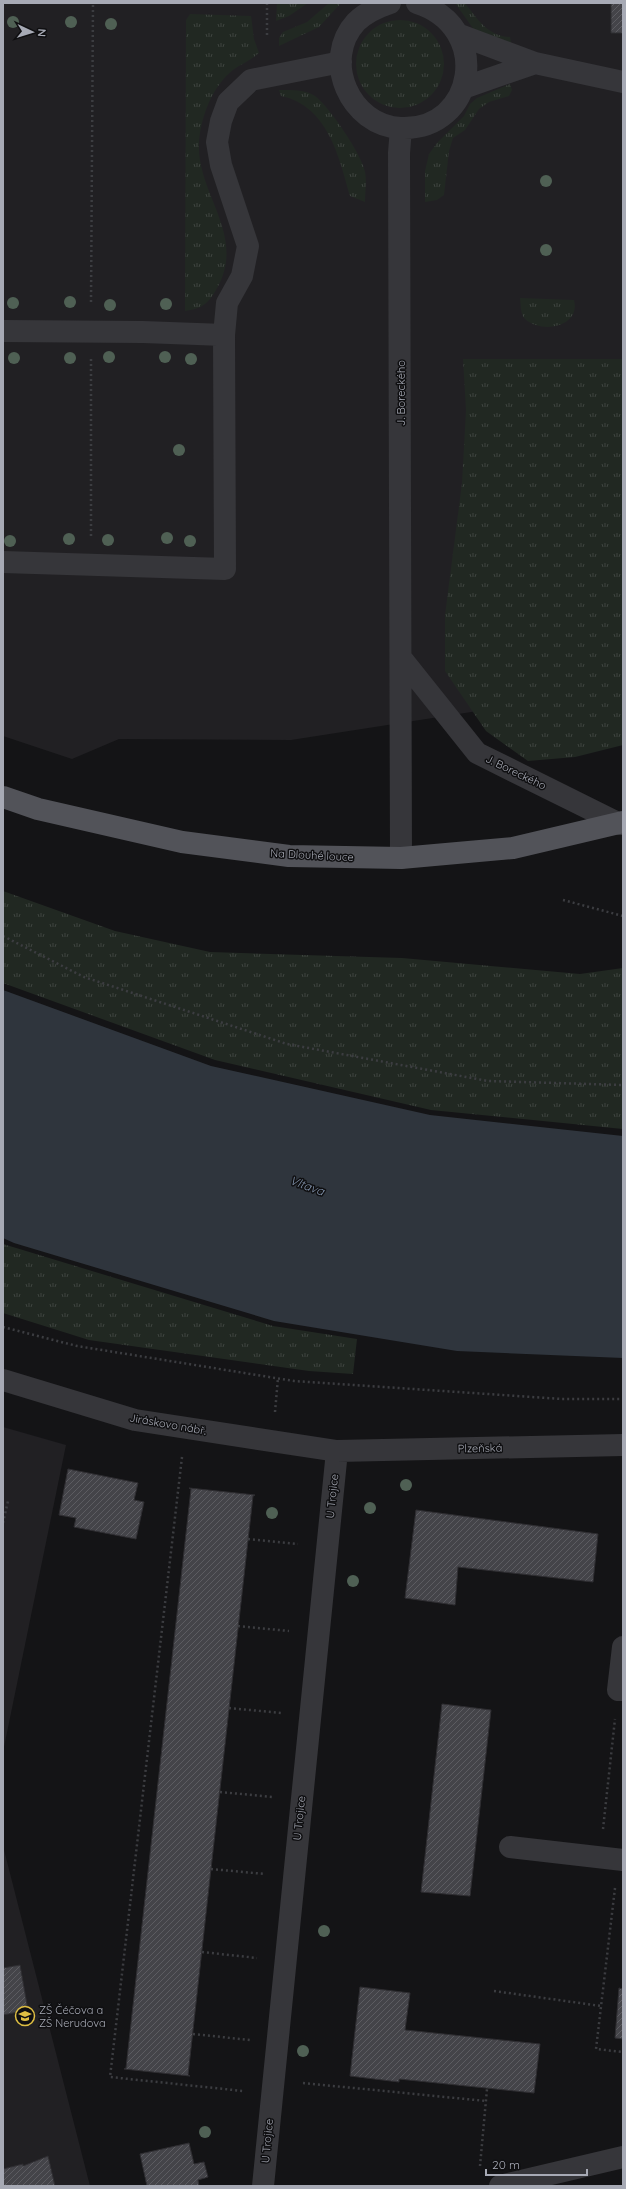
<svg xmlns="http://www.w3.org/2000/svg" width="626" height="2189" viewBox="0 0 626 2189" font-family="Quicksand,sans-serif">
<style>
.built{fill:#212023}
.grass{fill:url(#grass-tufts)}
.water{fill:#2f353d}
.building{fill:url(#building-hatch);stroke:#2f2e32}
.lines{fill:none;stroke-linecap:round;stroke-linejoin:round}
.path{stroke:#3c3d41;stroke-width:2.5;stroke-dasharray:2 3;stroke-linecap:butt}
.minor{stroke:#36363a;stroke-width:22}
.major{stroke:#525359;stroke-width:22}
.tree{fill:#4f6054}
.labels{text-anchor:middle;stroke-width:3;stroke-linejoin:round;paint-order:stroke}
.street-label{font-size:11px;fill:#a7aab5;stroke:#0f0f11}
.poi-label{font-size:11px;fill:#a7aab5;stroke:#0f0f11;text-anchor:start}
.water-label{font-size:12px;font-style:italic;fill:#8293ac;stroke:#0f0f11}
</style>
<defs>
<pattern id="grass-tufts" width="24" height="20" patternUnits="userSpaceOnUse"><rect width="24" height="20" fill="#212822"/><path d="M3 7l-1-3M5 7V3M7 7l1-3M15 17l-1-3M17 17v-4M19 17l1-3" fill="none" stroke="#3e4440"/></pattern>
<pattern id="building-hatch" width="6" height="6" patternUnits="userSpaceOnUse"><rect width="6" height="6" fill="#444449"/><path d="M-1 1l2-2M0 6l6-6M5 7l2-2" fill="none" stroke="#5c5c61"/></pattern>
</defs>
<rect width="100%" height="100%" fill="#141416"/>
<path class="built" d="M3,3H623V672L497,708L291,740L119,739L72,759L3,736Z
M3,1427L66,1445L3,1752Z
M3,1846L90,2186H3Z"/>
<path class="grass" d="M277,3H308L289,16L276,21Z
M329,3H341L319,27L279,46V38L283,32L307,22Z
M455,3H465C478,20 488,36 510,37L512,48L477,34Z
M190,14L251,16L254,39L259,53C251,60 241,64 233,70C214,85 204,110 200,133C190,190 250,233 216,290C208,304 201,309 185,311L186,20Z
M356 64a44 44 0 1 1 88 0a44 44 0 1 1-88 0Z
M510,84L512,90L509,96L489,102L479,109L465,130L453,138L449,151L444,195L437,200L425,202V171L429,154L437,143L464,116L470,104L477,98Z
M279,90C290,90 305,89 315,96C329,106 362,155 365,172C367,181 365,192 365,202L350,196C339,157 328,106 281,96Z
M520,298L574,300C581,326 543,335 525,319C520,314 521,305 520,298Z
M463,359H623V745L575,757L528,761L486,731L445,671V615L462,483L466,410Z
M3,891L115,931L210,952L402,958L580,974L623,968V1129L431,1110L215,1060L3,983Z
M3,1244L273,1326L357,1339L353,1374L309,1371L89,1340L3,1313Z"/>
<path class="water" d="M3,990L211,1066L430,1115L623,1136V1358L457,1351L274,1321L14,1243L3,1238Z"/>
<path class="building" d="M611,3H623V33H611Z
M68,1469L138,1483L134,1500L144,1502L136,1539L74,1527L76,1518L59,1515Z
M189,1488L255,1495L253,1496L211,1869L188,2075L190,2076L124,2069L126,2068L191,1489Z
M416,1510L598,1534L593,1582L458,1567L455,1605L405,1598Z
M442,1704L491,1710L470,1896L421,1892Z
M20,1965L28,2010L3,2015V1968Z
M360,1987L410,1993L405,2030L540,2044L534,2093L399,2079V2082L350,2076Z
M619,1988L623,1989V2039L615,2038Z
M189,2143L194,2164L204,2162L208,2177L198,2180L199,2186H147L140,2154Z
M48,2156L55,2186H3V2169L23,2164V2166Z"/>
<g class="lines">
<path class="path" d="M267,35V3
M91,302L93,3
M91,536V359
M563,900L623,916
M3,936L84,977L287,1044L488,1081L623,1085
M3,1327L77,1346L294,1381L562,1399H623
M275,1412L278,1378
M182,1457L110,2077L243,2091
M3,1523L8,1501
M248,1539L298,1544
M238,1626L289,1631
M229,1708L281,1713
M220,1792L273,1797
M603,1829L615,1719
M211,1869L265,1874
M615,1888L596,2049L623,2052
M202,1952L257,1958
M494,1991L601,2006
M193,2034L250,2040
M303,2083L486,2101
M480,2166L487,2089"/>
<path class="minor" d="M390,3C378,7 366,12 356,22C321,60 350,126 401,128C476,131 493,27 417,3
M460,35L535,63L623,82
M463,88L535,63
M401,128L399,153L401,858
M3,331L143,332L224,335
M3,562L225,569L224,335L227,303L242,276L248,246L221,165L217,142L221,121L228,102L251,80L341,62
M402,659L477,753L620,824
M3,1380L135,1420L337,1451L623,1445
M623,1647L618,1690H623
M510,1847L623,1860
M263,2186L337,1451
M500,2186L623,2157"/>
<path class="major" d="M3,797L38,809L182,842L289,856L401,858L513,848L623,822"/>
</g>
<g class="tree">
<circle cx="13" cy="22" r="6"/>
<circle cx="71" cy="22" r="6"/>
<circle cx="111" cy="24" r="6"/>
<circle cx="546" cy="181" r="6"/>
<circle cx="546" cy="250" r="6"/>
<circle cx="70" cy="302" r="6"/>
<circle cx="13" cy="303" r="6"/>
<circle cx="166" cy="304" r="6"/>
<circle cx="110" cy="305" r="6"/>
<circle cx="109" cy="357" r="6"/>
<circle cx="165" cy="357" r="6"/>
<circle cx="14" cy="358" r="6"/>
<circle cx="70" cy="358" r="6"/>
<circle cx="191" cy="359" r="6"/>
<circle cx="179" cy="450" r="6"/>
<circle cx="167" cy="538" r="6"/>
<circle cx="69" cy="539" r="6"/>
<circle cx="108" cy="540" r="6"/>
<circle cx="10" cy="541" r="6"/>
<circle cx="190" cy="541" r="6"/>
<circle cx="406" cy="1485" r="6"/>
<circle cx="370" cy="1508" r="6"/>
<circle cx="272" cy="1513" r="6"/>
<circle cx="353" cy="1581" r="6"/>
<circle cx="324" cy="1931" r="6"/>
<circle cx="303" cy="2051" r="6"/>
<circle cx="205" cy="2132" r="6"/>
</g>
<defs>
<g id="school-ring" transform="scale(1)"><circle r="9.5" fill="#0f0f11" stroke="#dfbf43" stroke-width="1.5"/><path d="M0-5L7-2L0 1L-7-2ZM-4 1L0 2.5L4 1V4Q0 6-4 4Z" fill="#dfbf43"/></g>
</defs>
<g fill-rule="evenodd">
<use href="#school-ring" x="25" y="2016"/>
</g>
<g class="labels">
<g class="street-label">
<text transform="translate(401 393) rotate(-90)" y="4">J. Boreckého</text>
<text transform="translate(516 772) rotate(26)" y="4">J. Boreckého</text>
<text transform="translate(312 855) rotate(3)" y="4">Na Dlouhé louce</text>
<text transform="translate(168 1424) rotate(10)" y="4">Jiráskovo nábř.</text>
<text transform="translate(480 1448) rotate(-1)" y="4">Plzeňská</text>
<text transform="translate(332 1496) rotate(-84)" y="4">U Trojice</text>
<text transform="translate(299 1818) rotate(-84)" y="4">U Trojice</text>
<text transform="translate(267 2141) rotate(-85)" y="4">U Trojice</text>
</g>
<g class="poi-label">
<text x="39" y="2014">ZŠ Čéčova a<tspan x="39" dy="13">ZŠ Nerudova</tspan></text>
</g>
<g class="water-label">
<text transform="translate(307 1186) rotate(20)" y="4">Vltava</text>
</g>
</g>
<rect width="626" height="2189" fill="none" stroke="#a7aab5" stroke-width="8"/>
<g transform="translate(32 32) rotate(94)" stroke="#0f0f11" stroke-width="3" paint-order="stroke">
<path d="M0-3L7 15L0 10L-7 15Z" fill="#a7aab5"/>
<text y="-6" font-size="11" font-weight="bold" text-anchor="middle" fill="#a7aab5">N</text>
</g>
<path d="M486 2169v6h101v-6" fill="none" stroke="#a7aab5" stroke-width="2"/>
<text x="492" y="2169" font-size="12" fill="#a7aab5" stroke="#0f0f11" stroke-width="3" paint-order="stroke">20 m</text>
</svg>
